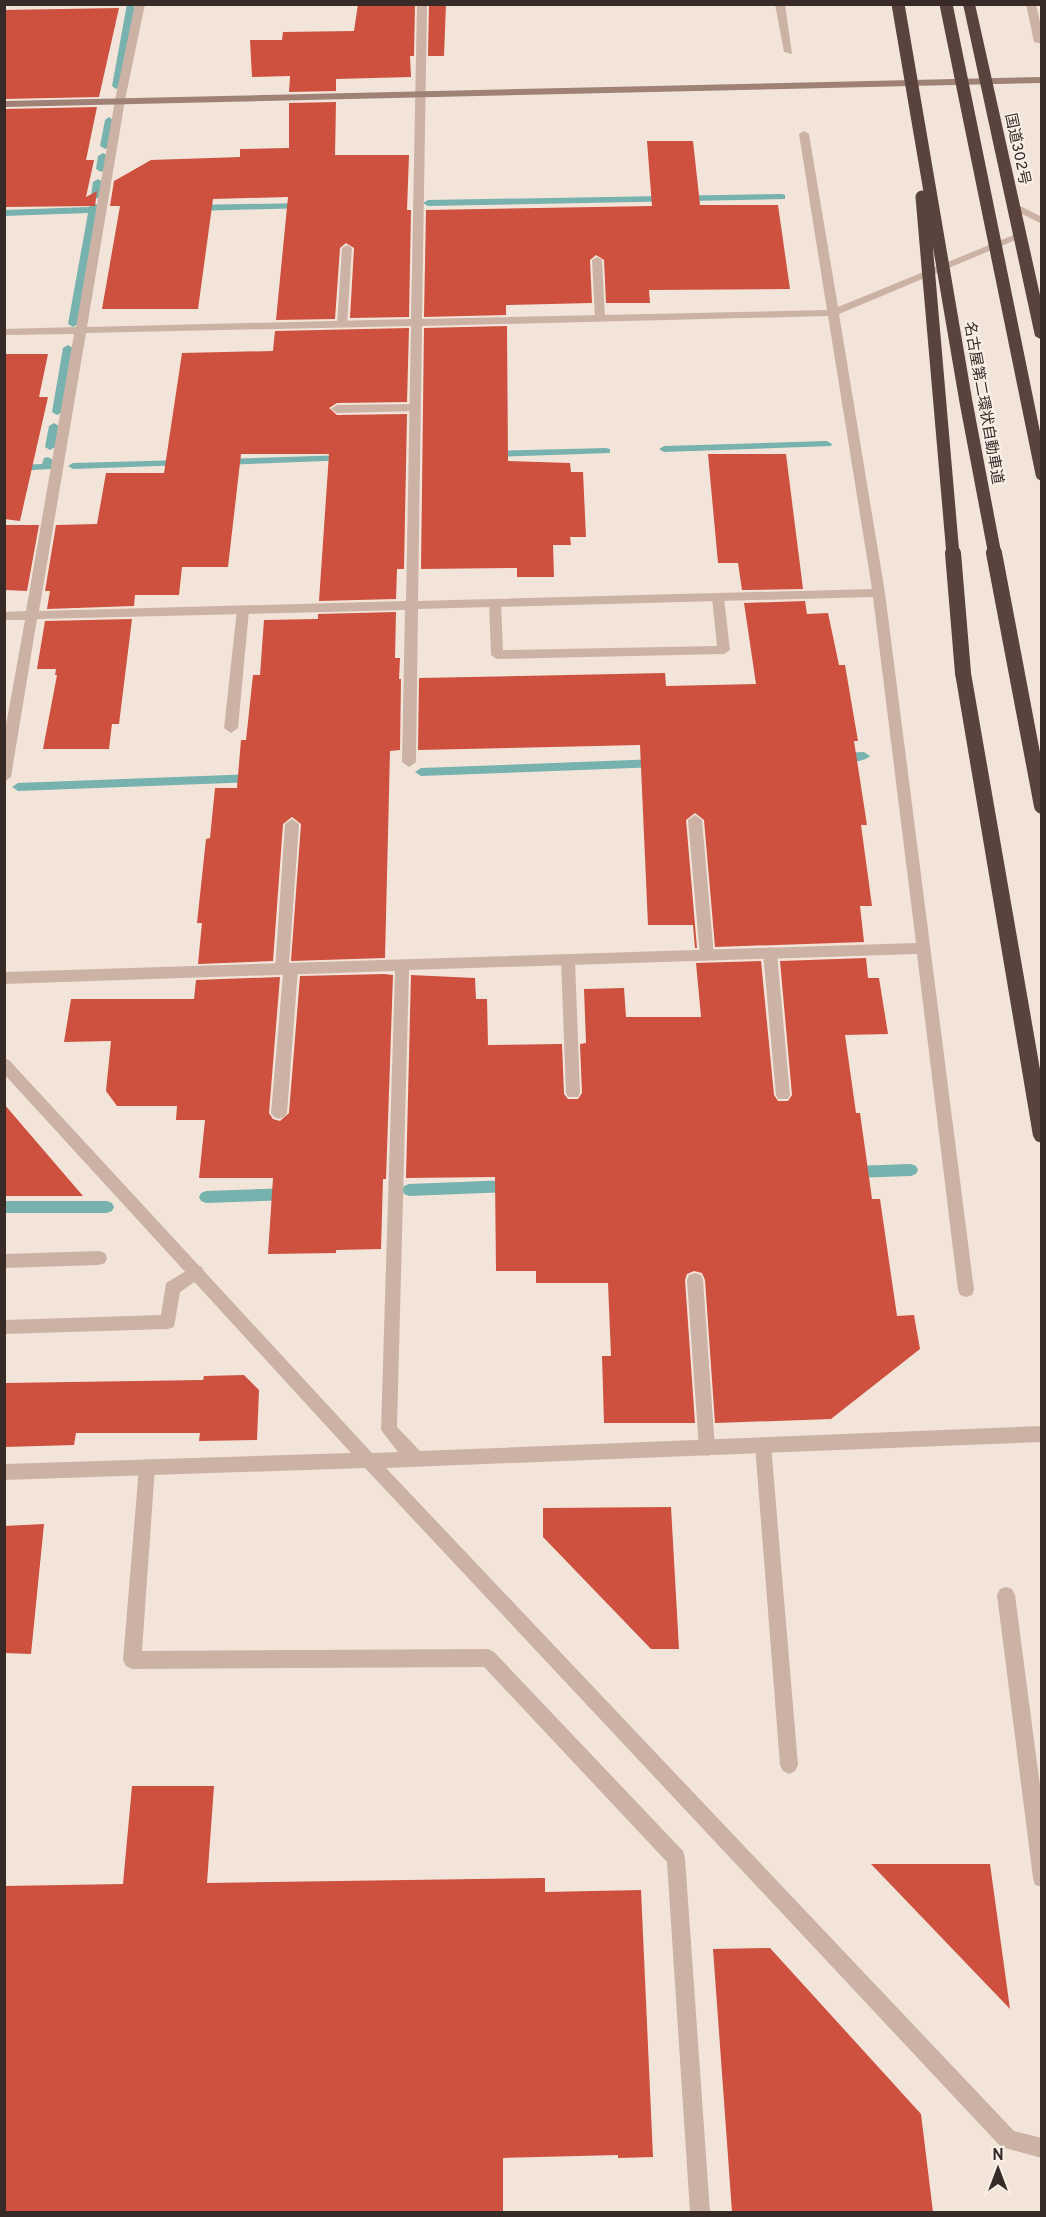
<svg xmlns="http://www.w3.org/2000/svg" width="1046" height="2217" viewBox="0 0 1046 2217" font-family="Overpass,'Noto Sans JP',sans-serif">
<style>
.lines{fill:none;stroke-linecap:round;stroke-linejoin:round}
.stream{fill:#77b2ae;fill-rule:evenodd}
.building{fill:#cd513e}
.lane{fill:#ccb2a5;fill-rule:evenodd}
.street{fill:#ccb2a5;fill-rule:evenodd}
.secondary{fill:#9f8176;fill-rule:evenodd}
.highway{fill:#58433d;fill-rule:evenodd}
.highway-bridge-far1{stroke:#58433d;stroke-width:13}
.highway-bridge{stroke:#58433d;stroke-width:16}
.labels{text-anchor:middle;stroke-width:4.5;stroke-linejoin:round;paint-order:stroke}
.far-street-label{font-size:15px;fill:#372a27;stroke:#faefe6}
</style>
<rect width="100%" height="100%" fill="#f3e4da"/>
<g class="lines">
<path class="stream" d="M127,4H135L120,86L116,89L112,86Z
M109,117L113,120L110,146L105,149L100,146L105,120Z
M103,153L108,156L106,169L101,172L96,169L98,156Z
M98,179L103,182L101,196L96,199L91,196L93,182Z
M782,194L785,195V199L428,206L423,203L428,200Z
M94,203L99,206L78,324L73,327L68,324L88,213L4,216V210L89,207Z
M304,203L307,204V208L194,211L189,208L194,205Z
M68,345L73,348L62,412L57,415L52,412L63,348Z
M54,423L59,426L55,447L50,450L45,447L49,426Z
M827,441L832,444L831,446L664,452L659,449L664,446Z
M606,448L610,449V453L491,457L486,454L491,451Z
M347,455L352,458L351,460L222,465L217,462L222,459Z
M48,457L53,460L51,469L16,471L11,468L16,465L42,464L44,458Z
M182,460L186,461V465L73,469L68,466L73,463Z
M864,752L870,756C863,763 841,764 834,757L840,753Z
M659,759L665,763L659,767L421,776L415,772L421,768Z
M255,774L261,778L255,782L18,791L12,787L18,783Z
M911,1164L916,1166L918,1170L916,1174L911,1176L852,1178L847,1176L845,1172L847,1168L852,1166Z
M512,1180L517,1182L519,1186L517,1190L512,1192L409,1196L404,1194L402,1190L404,1186L409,1184Z
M290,1188L295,1190L297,1194L295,1198L290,1200L206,1203L201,1201L199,1197L201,1193L206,1191Z
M4,1201H107L112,1203L114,1207L112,1211L107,1213H4Z"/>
</g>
<path class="building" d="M358,4H415L414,56H410L411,77L336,79V91L289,92L290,76L252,77L250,40H282L283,32L354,31Z
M429,4H446L444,56H428Z
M119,8L99,97L4,99V10Z
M336,102L335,155H409L407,210H411L409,317L350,318L354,248L346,243L340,248L335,319L276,320L288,197L213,199L198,309H102L120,206H110L114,181L151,160L240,157V149L289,148V103Z
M97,107L86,160H94L86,197L97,191L95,206L4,207V109Z
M647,141H693L700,205H778L790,289L649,290L650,303H606L604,260L596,255L590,260L592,303L506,305V315L424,317L426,210L652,206Z
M507,326L508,461L570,463L571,472H583L586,537H570L571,545H553L554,577H517V568L421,569L424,328Z
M409,328L407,402L337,403L329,408L337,415L407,414L404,569H397L396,599L319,601L329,454H241L228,567H182L179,595H135L134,606L47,609L50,591H45L56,525L97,524L106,473H164L182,353L273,351L275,331Z
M4,354H48L39,397H48L20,521L4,519Z
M708,454H786L803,589L742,590L738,563H718Z
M4,525H39L27,591L4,590Z
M805,601L807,614L828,613L839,665H845L858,741H854L867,825H861L872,906H860L864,942L715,947L704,820L695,813L686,820L697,948H695L693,925H648L640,745L418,750L419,678L665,673L666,686L756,684L744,603Z
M396,612L395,658H400L399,679H401L400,750L390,751L385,958L291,961L301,824L292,817L283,824L273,961L198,964L202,923H197L206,839L210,838L215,788H237L241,740H246L253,675H260L264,620L318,619V614Z
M132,619L119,724H112L109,749H43L57,675H55L56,669H37L45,621Z
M866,958L868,978H879L888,1034L845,1035L856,1113H860L872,1199H880L897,1316L914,1315L920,1349L831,1419L715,1423L705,1280L702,1273L694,1271L687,1274L685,1280L695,1423H604L602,1356H611L608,1283H536V1271H496L495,1177L406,1178L411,975L475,978L476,999H487L488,1045L562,1044L564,1094L568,1099H578L582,1093L580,1044L586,1043L584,989L624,988L626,1017H701L696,963L761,961L774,1095L778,1101H788L792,1095L780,961Z
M384,974L393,975L386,1179H383L381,1249L336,1250V1253L268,1254L273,1178H199L205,1120H176L177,1106H117L106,1091L111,1041L64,1042L71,999H194L196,980L280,977L269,1113L273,1119L280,1121L289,1113L300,976Z
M4,1104L83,1196H4Z
M244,1375L259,1390L257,1440L199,1441L200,1433H76L74,1445L4,1447V1383L203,1380L204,1376Z
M671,1507L679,1649H651L543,1537V1508Z
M44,1524L31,1654L4,1653V1526Z
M132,1786H214L207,1883L545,1878V1892L641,1890L653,2157L618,2158V2155L503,2158V2212H4V1886L123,1884Z
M871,1864H990L1010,2009Z
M770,1948L921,2114L933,2212H732L713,1949Z"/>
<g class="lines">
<path class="lane" d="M347,245L352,248L347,324L342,327L337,324L342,248Z
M597,257L602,260L605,318L600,321L595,318L592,260Z
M415,404L419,405V411L337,413L331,409L337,405Z
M718,594L724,598L730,650L724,654L497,659L491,655L489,603L495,599L501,603L503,650L717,646L712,598Z
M243,606L249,610L238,728L231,733L224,728L237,610Z
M695,815L702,820L714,956L712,960H702L700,956L688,820Z
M292,819L299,824L289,964L296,965L298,969L287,1113L284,1117L279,1119L274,1117L271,1113L283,974L277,973L275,969L285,824Z
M770,947L775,949L777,953L790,1095L788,1099H778L776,1095L763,953L765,949Z
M568,954L573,956L575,960L580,1093L578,1097H568L566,1093L561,960L563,956Z
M99,1251L105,1253L107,1258L105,1263L99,1265L4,1268V1254Z
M196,1265L202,1267L204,1272L202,1277L180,1292L174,1327L168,1329L4,1334V1320L161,1315L166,1283Z
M695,1273L701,1275L703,1280L715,1448L713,1453L707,1456L701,1453L699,1448L687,1280L689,1275Z
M763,1437L769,1440L771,1445L798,1765L795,1771L789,1774L783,1771L780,1765L755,1445L757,1440Z
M147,1459L153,1462L155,1467L142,1651L488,1649L494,1652L683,1851L685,1858L710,2212H690L667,1862L484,1667L132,1669L126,1666L123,1660L139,1467L141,1462Z"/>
<path class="street" d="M135,4H145L125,100L87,327L411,319L417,4H427L422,319L827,310L799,134L804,131L809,134L838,307L1016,234L1025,236L839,314L885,593L974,1290L972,1295L966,1297L960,1295L958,1290L917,954L409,970L397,1427L420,1451L1042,1426V1442L386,1468L1014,2131L1042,2138V2158L1001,2147L365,1468L4,1480V1464L351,1453L4,1074V1058L9,1060L372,1453L398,1452L381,1430L395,971L4,984V972L916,943L873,597L418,609L416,762L409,767L402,762L405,610L37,619L11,777L4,782V736L25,620H4V612L26,611L74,334L4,335V329L76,327L115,100ZM828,316L872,589L418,601L422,326ZM411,326L406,601L39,611L86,333Z
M775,4H785L792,54L784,52Z
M1026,4H1036L1042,31V44L1034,42Z
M1014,203L1042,217V224L1010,208V204Z
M1006,1587L1012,1589L1015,1595L1042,1801V1887L1035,1885L1033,1878L997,1595L1000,1589Z"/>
<path class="secondary" d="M1042,77V83L4,107V101Z"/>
<path class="highway" d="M963,4H975L1042,304V340L1035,336Z
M963,668L968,669L971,673L1042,1081V1143L1036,1141L1033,1136L955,673L958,669Z"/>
<path class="highway-bridge-far1" d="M898,4L966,402L995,555
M946,4L1042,474
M922,197L953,555"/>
<path class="highway-bridge" d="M953,553L963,673
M994,553L1042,806"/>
</g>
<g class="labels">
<g class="far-street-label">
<text transform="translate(1018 149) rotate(78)" y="5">国道302号</text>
<text transform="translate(984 403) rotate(80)" y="5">名古屋第二環状自動車道</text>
</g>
</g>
<rect width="1046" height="2217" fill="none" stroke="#372a27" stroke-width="12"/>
<g transform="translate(998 2169)" stroke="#faefe6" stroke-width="4.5" paint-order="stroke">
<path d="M0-4.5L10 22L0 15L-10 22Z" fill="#372a27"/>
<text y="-9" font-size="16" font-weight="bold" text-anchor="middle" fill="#372a27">N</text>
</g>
</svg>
